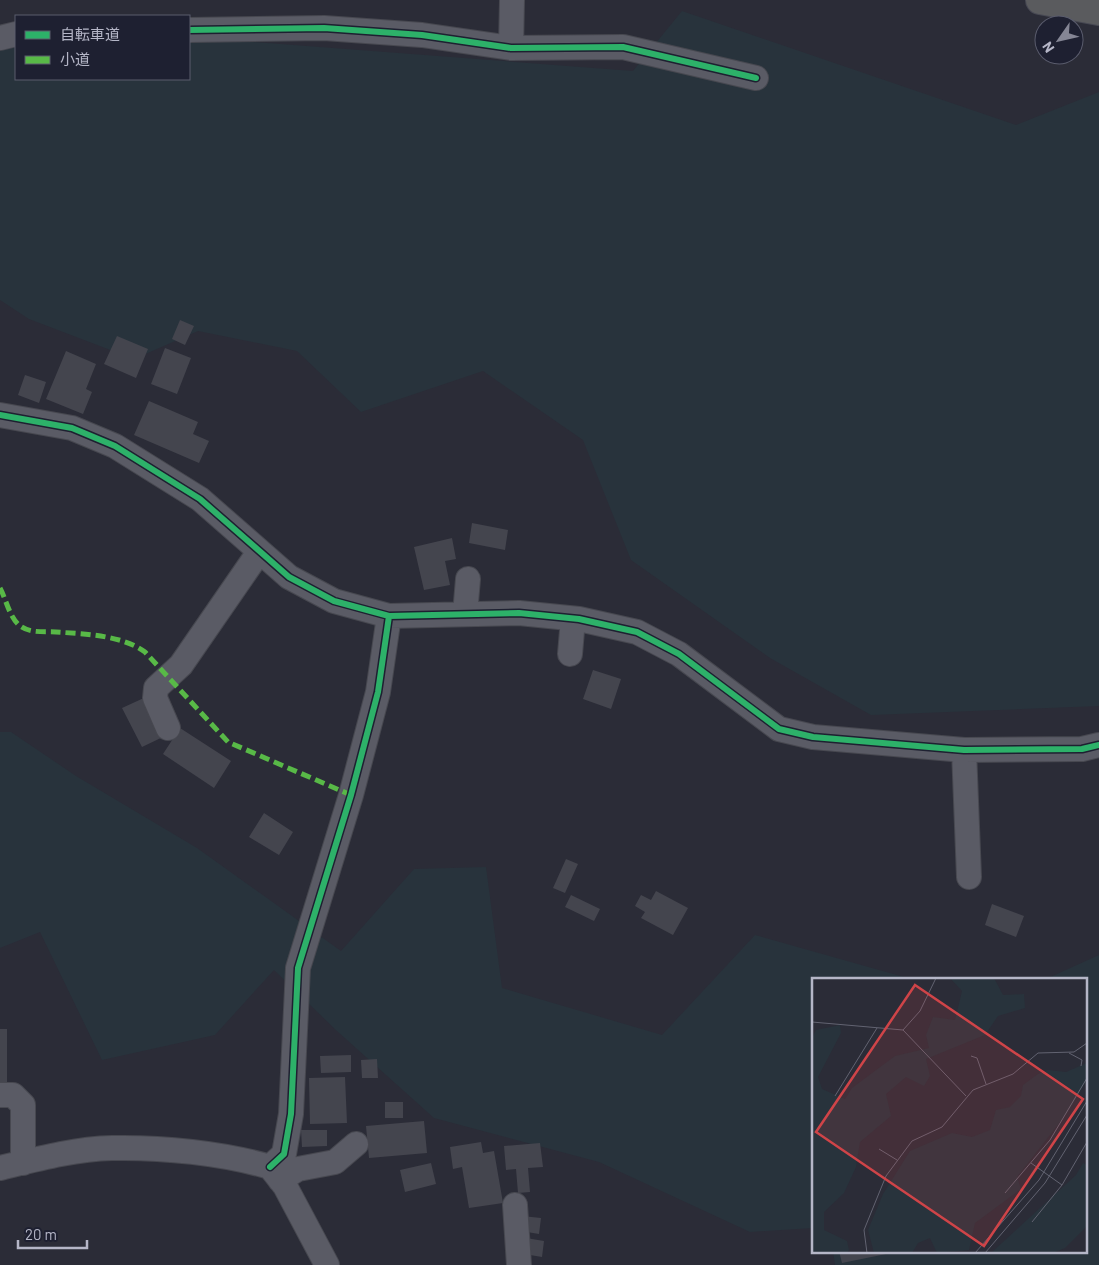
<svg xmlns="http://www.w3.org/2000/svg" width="1099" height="1265" viewBox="0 0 1099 1265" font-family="Barlow,'Noto Sans JP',sans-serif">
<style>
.green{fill:#28333c}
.building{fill:#44454e}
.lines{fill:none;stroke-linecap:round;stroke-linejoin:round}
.minor-casing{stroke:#474850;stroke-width:26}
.highway-casing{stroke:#474853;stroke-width:30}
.minor{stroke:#5a5b65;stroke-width:24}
.highway{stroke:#5a5b5e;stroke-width:28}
.quiet{stroke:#58b947;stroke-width:5;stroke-dasharray:10 5;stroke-linecap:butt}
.cycleway-casing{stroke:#1e2031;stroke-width:9}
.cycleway{stroke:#2db169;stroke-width:6}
.inset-road{fill:none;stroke:#626371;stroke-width:1}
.view{fill:#cf4448;fill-opacity:0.15;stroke:#cf4448;stroke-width:2.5}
.inset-edge{fill:none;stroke:#b5b6c7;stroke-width:2.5}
</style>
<rect width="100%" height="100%" fill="#2b2c37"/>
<path class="green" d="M682,11L1016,125L1099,92V706L871,715L770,658L631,560L583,440L483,371L361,412L297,351L198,331L134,359L29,319L0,300V39L16,38V79H189V37L633,71Z
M0,732H11L76,776L197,848L341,951L414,869L486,867L502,988L662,1035L755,935L911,979H813V1228L750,1232L599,1162L434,1118L337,1031L274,970L215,1035L102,1060L40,932L0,948Z
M1099,955V1265H835L833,1251H1085V979H1046Z"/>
<path class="building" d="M180,320L194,326L185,345L172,339Z
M117,336L148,349L136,378L104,364Z
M165,348L191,358L177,394L151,384Z
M66,351L96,364L86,389L92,392L83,414L46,399Z
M25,375L46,382L39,403L18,395Z
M149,401L198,422L193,434L209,441L199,463L134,435Z
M472,523L508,530L505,550L469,543Z
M452,538L456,559L445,561L450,585L424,590L414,547Z
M593,670L621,679L611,709L583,699Z
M146,697L165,736L142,747L122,708Z
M180,728L231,761L214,788L163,754Z
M264,813L293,832L279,855L249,837Z
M566,859L578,864L565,893L553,888Z
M656,891L688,908L673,935L641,918L645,912L635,906L641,895L651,900Z
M571,895L600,909L594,921L565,907Z
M992,904L1024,916L1016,937L985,925Z
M0,1029H7V1087H0Z
M351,1055V1072L321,1073L320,1056Z
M377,1059L378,1078H362L361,1060Z
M345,1077L347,1123L310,1124L309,1078Z
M385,1102H403V1118H385Z
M424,1121L427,1153L369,1158L366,1126Z
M301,1130H327V1146L302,1147Z
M481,1142L483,1153L494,1151L503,1203L469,1208L462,1167L453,1169L450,1147Z
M540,1143L543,1167L528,1168L530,1192L518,1193L516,1169L506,1170L504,1146Z
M431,1163L436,1184L405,1192L400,1170Z
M522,1216L541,1218L539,1234L521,1231Z
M526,1238L544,1241L542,1257L524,1254Z
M839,1251H890L891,1253L842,1263Z"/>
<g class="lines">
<g class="minor-casing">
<path id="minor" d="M189,30L324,28L422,35L511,48L623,47L756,78
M0,38L16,34
M511,48L512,0
M0,415L72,428L115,446L200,499L289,577L334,601L389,616L519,613L579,619L637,632L679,654L779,729L813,737L964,750L1082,749L1099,745
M465,614L468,579
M570,654L573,619
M168,728L155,698L156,688L181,665L259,552
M964,750L969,877
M0,1095H13L23,1105V1163
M270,1167L284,1154L291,1114L298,968L351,795L378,692L389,616
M0,1168C37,1159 74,1149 112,1148C162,1147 222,1153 270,1167L285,1186L327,1265
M280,1180L298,1169L335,1162L356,1144
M515,1205L519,1265"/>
</g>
<g class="highway-casing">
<path id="highway" d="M1040,0L1099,11"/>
</g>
<use href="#minor" class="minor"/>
<use href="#highway" class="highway"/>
<path class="quiet" d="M0,588C6,599 9,616 19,625C30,634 44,631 56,632C85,634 122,635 145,652L228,742L351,795"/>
<g class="cycleway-casing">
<path id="cycleway" d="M189,30L324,28L422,35L511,48L623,47L756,78
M0,415L72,428L115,446L200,499L289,577L334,601L389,616L519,613L579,619L637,632L679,654L779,729L813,737L964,750L1082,749L1099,745
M270,1167L284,1154L291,1114L298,968L351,795L378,692L389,616"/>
</g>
<use href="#cycleway" class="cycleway"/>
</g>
<g transform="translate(812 978)">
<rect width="275" height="275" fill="#2b2c37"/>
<path d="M138,0H182L191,17L212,16L213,30L186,38L173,57L114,81L118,98L112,108L94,99L74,116L79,138L48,164L44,189L32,215L12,234V252L35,263L37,272L35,275H0V60L4,52L28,47L29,55L6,99L10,111L33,121L40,110L83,78L117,70L114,57L121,39L143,42L150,13ZM275,85V102L256,134L205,199L209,211L163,245L157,272L125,275L118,260L106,265L100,275H62L56,252L71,216L98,173L140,155L160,159L178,152L184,132L198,129L209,118L211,107L226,96L236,92L254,94ZM271,185L275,187V248L253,270L241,275H179L264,197Z" fill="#28333c"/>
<path class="inset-road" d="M0,44L91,52L108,33L124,0M91,52L154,118M257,75L270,82L269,88M159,78L165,80L174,106M23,118L65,50M67,171L85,182M219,185L250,207M193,215L238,162L275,100M220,244L250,207L275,164M55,275L52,252L65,220L74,198L100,163L130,149L161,112L201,96L226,75L262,74L275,65M163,275L227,202L275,123M173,275L233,205L275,137"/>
<path class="view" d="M103,7L271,121L172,268L4,154Z"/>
<rect width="275" height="275" class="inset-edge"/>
</g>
<rect x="15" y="15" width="175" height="65" fill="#1e2031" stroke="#5a5c6d"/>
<rect x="25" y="31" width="25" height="8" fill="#2db169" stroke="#5a5c6d"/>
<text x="60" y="40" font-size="15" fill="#b5b6c7">自転車道</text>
<rect x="25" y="56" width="25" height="8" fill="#58b947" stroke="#5a5c6d"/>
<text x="60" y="65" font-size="15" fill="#b5b6c7">小道</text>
<g transform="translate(1059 40) rotate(236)"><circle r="24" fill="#1e2031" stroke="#5a5c6d"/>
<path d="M0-4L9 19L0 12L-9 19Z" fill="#858695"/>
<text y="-8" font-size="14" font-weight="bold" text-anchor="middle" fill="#b5b6c7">N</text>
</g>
<path d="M18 1240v8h69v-8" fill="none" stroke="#b5b6c7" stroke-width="2.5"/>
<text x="25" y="1240" font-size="15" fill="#b5b6c7" stroke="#1e2031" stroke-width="4" paint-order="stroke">20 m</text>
</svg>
